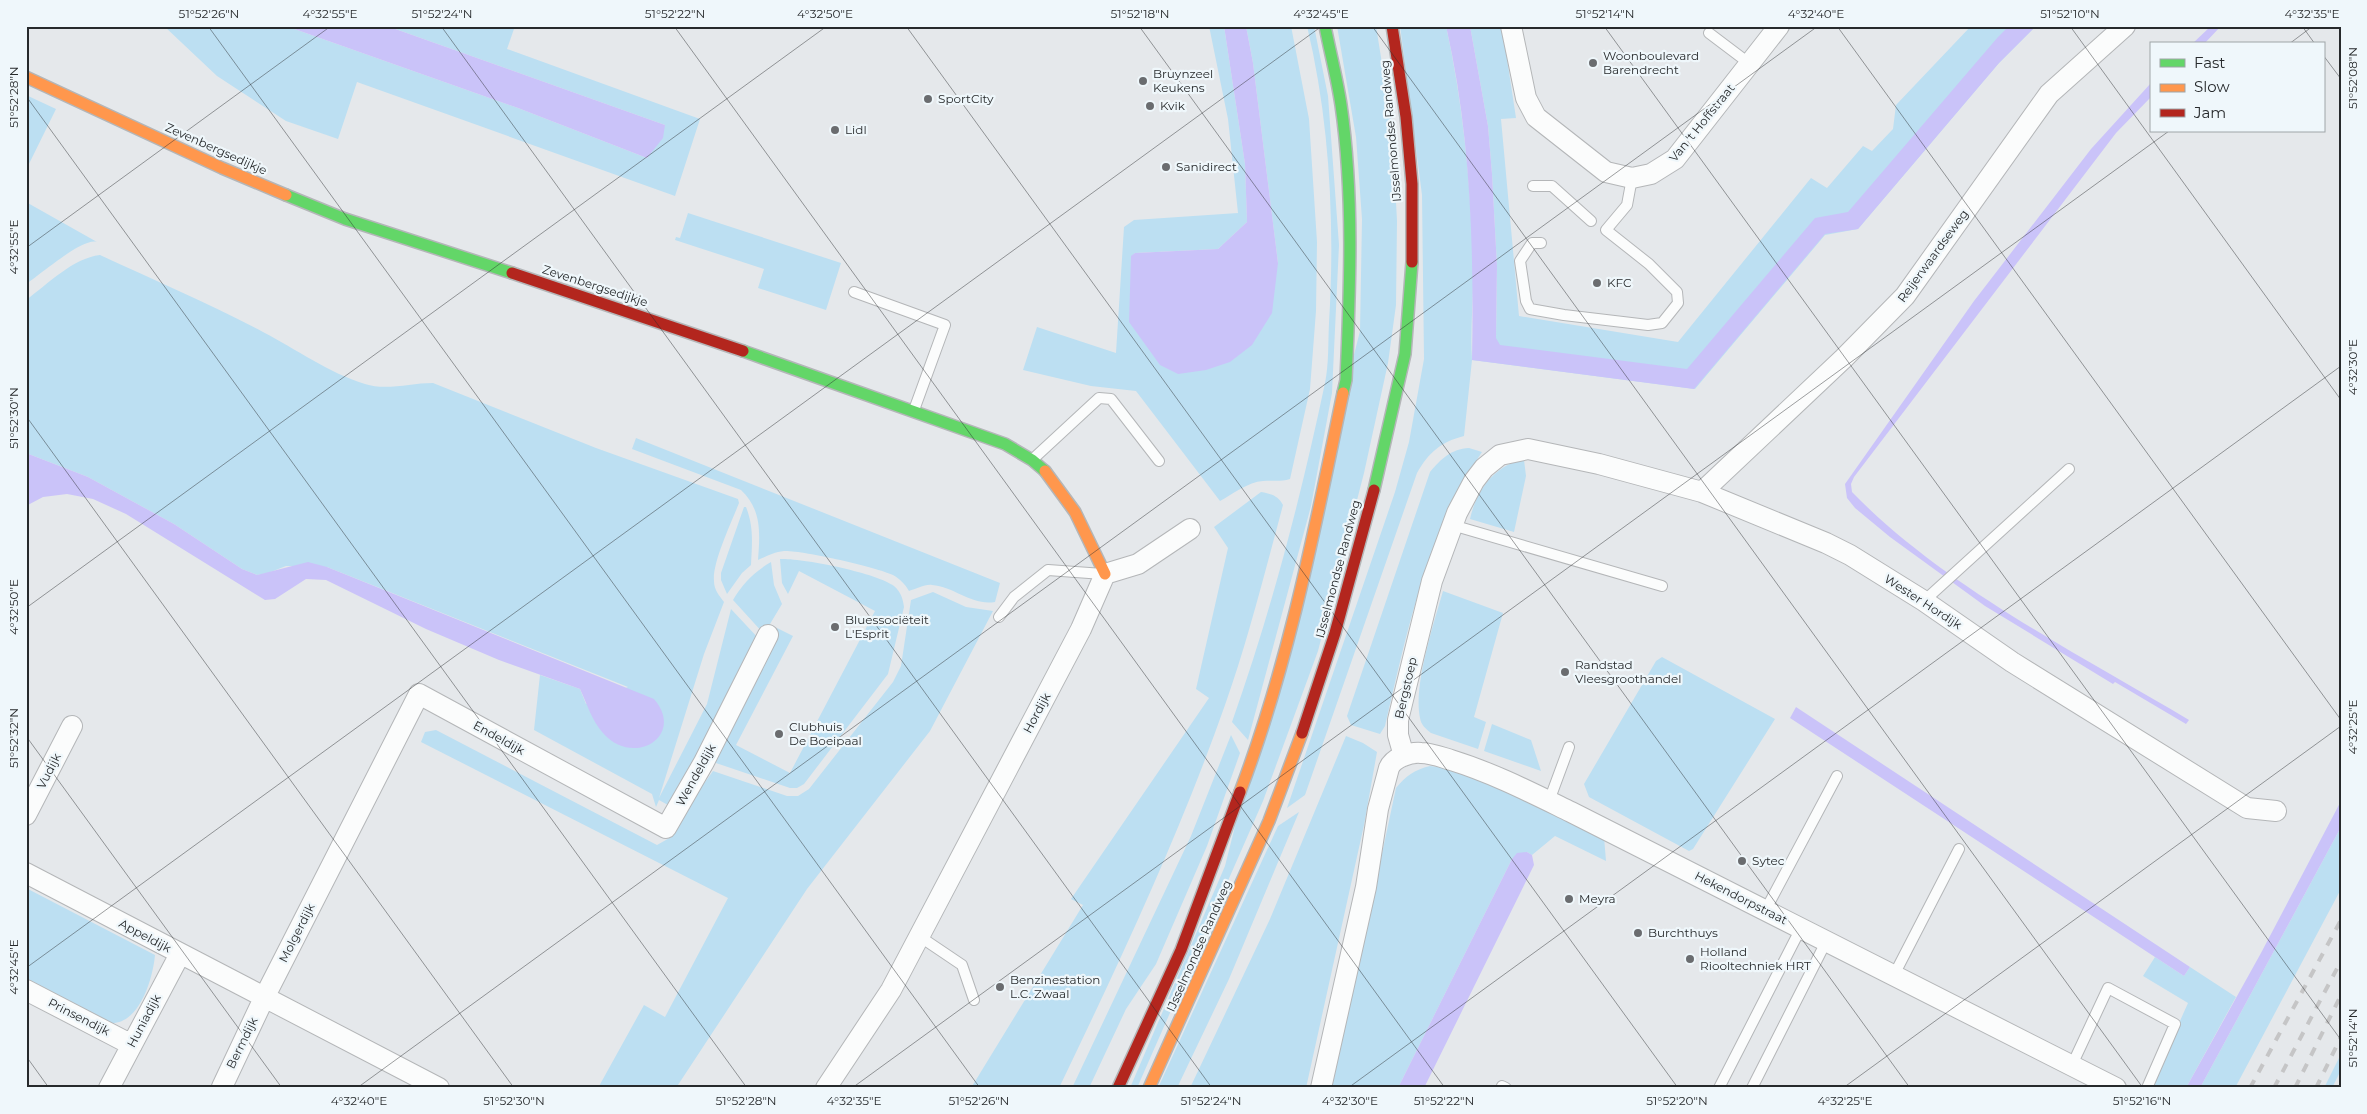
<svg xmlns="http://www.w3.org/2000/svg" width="2367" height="1114" viewBox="0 0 2367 1114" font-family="Montserrat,sans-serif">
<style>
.green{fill:#bcdff2}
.water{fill:#cac3f9}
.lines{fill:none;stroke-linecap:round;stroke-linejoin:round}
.lane-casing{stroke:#b4b6b8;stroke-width:12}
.street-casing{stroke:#b4b6b8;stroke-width:22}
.fast-casing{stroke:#b4b6b8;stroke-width:14}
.slow-casing{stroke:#b4b6b8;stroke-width:14}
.jam-casing{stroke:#b4b6b8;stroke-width:14}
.lane{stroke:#fbfcfc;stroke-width:10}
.street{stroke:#fbfcfc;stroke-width:20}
.fast{stroke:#63d668;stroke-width:11}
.slow{stroke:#ff974d;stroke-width:11}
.jam{stroke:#b3261e;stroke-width:11}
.rail{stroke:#c5c5c6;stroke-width:4;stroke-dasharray:9 9;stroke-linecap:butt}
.ticks{fill:none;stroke:#272a2c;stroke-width:1;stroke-opacity:0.45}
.poi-dot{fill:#6a6c6f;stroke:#eff7fb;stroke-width:2}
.labels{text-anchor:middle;stroke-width:4.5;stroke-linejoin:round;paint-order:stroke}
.poi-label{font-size:12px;fill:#272a2c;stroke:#eff7fb;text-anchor:start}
.street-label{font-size:12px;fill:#272a2c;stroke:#eff7fb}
.neatline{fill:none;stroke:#272a2c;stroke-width:2}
.ticks-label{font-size:12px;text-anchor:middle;fill:#272a2c}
</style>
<rect width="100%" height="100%" fill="#e5e8eb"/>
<path class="green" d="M164,26H286L518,108L647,158L665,125L387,26H515L507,49L700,119L675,196L357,82L338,139L286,121L217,76Z
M1209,26H1224L1245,164L1247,222L1218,249L1135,253L1131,257L1278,263L1253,63L1246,26H1291L1309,119L1317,242L1316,311L1310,389L1290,479C1280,482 1273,480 1263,481C1248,482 1233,494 1220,501L1136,391L1091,386L1023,370L1037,327L1116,353L1124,227L1134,220L1238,213L1228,119Z
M1307,26H1314L1328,96L1339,245L1332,393L1311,506L1248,740L1232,722C1271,612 1301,497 1325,383C1329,364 1328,342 1329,323C1335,225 1330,122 1307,26Z
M1337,26H1376L1392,126L1397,221L1396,305L1388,363L1364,473L1318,651L1263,801L1137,1088H1130L1225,866L1360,331L1362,219L1356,137Z
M1400,26H1446C1463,103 1471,185 1473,264C1474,295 1470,328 1472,359L1496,338L1497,266L1492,174L1488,126L1470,26H1502L1516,118L1501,119L1519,316L1678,342L1811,178L1827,188L1863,146L1872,151L1893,129L1896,105L1971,26H2036L1998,64L1858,229L1825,235L1695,389L1472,360L1464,436C1441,442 1429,452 1417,473L1305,795L1287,808L1395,492L1409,442L1424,359L1422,195Z
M26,95L56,109L26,170Z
M26,202L97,242C83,237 40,275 26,284Z
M688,213L841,263L826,310L758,288L764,269L675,240L676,237L680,238Z
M100,255C154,280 210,304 263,332C296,349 329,373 365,384C386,391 410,383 433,383L596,448L738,499L739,503C732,521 712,563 714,581C714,590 719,595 724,602L704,654L659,798L707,704L731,609L760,640L675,809L659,800L656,807L652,794L534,730L540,675L580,689L586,704L628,687L327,567L286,566L268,573L257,575L242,569L174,524L88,477L26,453V300C48,284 73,258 100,255Z
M636,438L1000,583L995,602C972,606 955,587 932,585C925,584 916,589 909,591C905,584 900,579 893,575C876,567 801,550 784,551C774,552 767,556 758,560C760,533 762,510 741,490L632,449Z
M1469,448L1482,452C1427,533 1407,632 1385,726L1380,734L1351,725L1347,716L1430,472C1441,459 1451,449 1469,448Z
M1524,460L1526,476L1514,532L1470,519C1476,491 1495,464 1524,460Z
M1261,492C1272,494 1278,496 1283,505C1265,572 1248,640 1225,705C1179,836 1119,963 1059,1088H971L1083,905L1071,899L1209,698L1196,689L1228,548L1214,527Z
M744,507H746C754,527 752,544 751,565L742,573L727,594L721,580V573Z
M780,559C803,558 877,573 894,586C901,592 903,599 904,607L888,674L804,784L797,788H790L710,761L777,628L793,636L736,745L790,773L875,611L799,571L788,594L782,583Z
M771,562L774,585L782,604L764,634L733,600C743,583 754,572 771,562Z
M1443,591L1503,613L1474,717L1486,722L1478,749L1431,733C1426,729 1421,725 1420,718C1413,686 1434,623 1443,591Z
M933,592L966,607L993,611L930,731L807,889L676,1088H598L644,1005L665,1017L728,898L421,742L425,732L436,730L657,845L673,836L690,803L713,771L787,796H798L809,789L893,682L901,666L911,600Z
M1662,657L1775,719L1693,849L1689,851L1589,797L1584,784L1656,661Z
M1492,724L1531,740L1541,771L1484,751Z
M1231,735L1240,753L1207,846L1156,964L1126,1009L1089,1088H1072L1191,836Z
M1346,736L1363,743L1377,752L1364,825L1306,1088H1190L1270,919Z
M1430,766C1487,771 1553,810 1604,837L1606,861L1555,836L1532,855L1527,852L1512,859L1398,1088H1332L1396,788C1406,776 1414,770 1430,766Z
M1299,812L1229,979L1177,1088H1158L1278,826Z
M2341,827V889L2235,1088H2200Z
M26,888L155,955C153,978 140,1023 112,1023L26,978Z
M2155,957L2184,976L2190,967L2236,997L2186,1088H2150L2188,1003L2143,976Z
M2341,1054V1070L2332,1088H2324Z"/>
<path class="water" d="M286,26H387L665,125L663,138L647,158L518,108Z
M1224,26H1246L1253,63L1278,263L1272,313L1252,345L1230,362L1206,370L1178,374L1160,365L1129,322L1131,256L1135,253L1218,249L1247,222L1245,164Z
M1446,26H1470L1488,126L1492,174L1497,266L1496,338L1500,345L1687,369L1815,218L1848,212L1998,37L2009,26H2036L1999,63L1858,229L1825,234L1694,389L1472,360C1474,248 1471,136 1446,26Z
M2211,26H2221L2204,44H2192Z
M2151,83V97L2116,133L1854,477L1851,484L1852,492C1942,585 2078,654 2189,720L2186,724L2115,682L2113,684L1985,606L1890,537L1855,508L1847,498L1845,484L1974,301L2091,149Z
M26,453L88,477L174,524L242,569L257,575L308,562L327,567L654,699C686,736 633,768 603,733C592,721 587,704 580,689L499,660L426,629L326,580L306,579L275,599L265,600L126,514L93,499L67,494L43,497L26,506Z
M1796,707L2190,967L2184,976L1790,718Z
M2341,801V827L2200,1088H2186L2261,953Z
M1527,852L1532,855L1534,865L1424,1088H1398L1512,859L1517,853Z"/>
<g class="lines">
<g class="lane-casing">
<path id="lane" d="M1709,33L1750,64
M1533,186H1552L1591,221
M1541,243H1532L1520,261L1526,301L1530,309L1564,315L1648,325L1662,323L1678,303L1677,292L1649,264L1606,230L1627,205L1632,178
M854,292L945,325L914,410
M1033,459L1099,398L1111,399L1159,461
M1452,525L1662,586
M1924,601L2069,469
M999,617L1014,597L1048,570L1103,574
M1549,801L1569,747
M1765,911L1837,776
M919,936L962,965L974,1000
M1894,975L1959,849
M2072,1065L2108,988L2175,1024L2147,1088
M1502,1086L1506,1088
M1719,1088L1801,928
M1752,1088L1827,940"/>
</g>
<g class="street-casing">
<path id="street" d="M1511,26L1526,98L1536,117L1606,172L1632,178L1651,174L1675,159L1779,26
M1702,492L1844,358L1905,296L2049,94L2125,26
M1404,756L1398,735V720L1432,581L1457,513L1474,481L1484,468L1500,455L1528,449L1599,464L1702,492L1826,543L1850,555L1924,601L2012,662L2247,808L2276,811
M26,815L72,726
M26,873L439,1088
M26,990L132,1045
M109,1088L180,954
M223,1088L222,1087L264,998L419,694L666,828L704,762L768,635
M826,1088L891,990L1081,629L1105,574L1138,564L1190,529
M1321,1088L1366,887L1378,809L1389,768C1393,758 1410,752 1421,753C1431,753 1441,757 1451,760C1493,773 1532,793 1571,812L2116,1088"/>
</g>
<g class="fast-casing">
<path id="fast" d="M1325,26C1330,52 1337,78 1341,105C1354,195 1350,289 1346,380L1343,393
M286,195L345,219L512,273
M743,351L1005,444L1032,460L1045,471
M1374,490L1405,354L1412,262"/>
</g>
<g class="slow-casing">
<path id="slow" d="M26,77L222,168L286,195
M1045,471L1075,512L1105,574
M1240,792C1289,663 1315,528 1343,393
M1149,1088L1269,821L1302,733"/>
</g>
<g class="jam-casing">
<path id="jam" d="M1392,26L1406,117L1412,184V262
M512,273L743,351
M1302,733L1335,633L1374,490
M1118,1088L1181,950L1240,792"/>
</g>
<use href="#lane" class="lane"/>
<use href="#street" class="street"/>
<use href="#fast" class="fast"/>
<use href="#slow" class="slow"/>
<use href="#jam" class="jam"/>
<path class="rail" d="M2250,1088L2341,920
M2274,1088L2341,961
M2295,1088L2341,995
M2316,1088L2341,1037
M2340,1088L2341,1086"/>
</g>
<path class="ticks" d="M208,26L980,1088M441,26L1212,1088M674,26L1445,1088M906,26L1678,1088M1139,26L1910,1088M1372,26L2143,1088M1604,26L2341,1040M1837,26L2341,720M2070,26L2341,400M2302,26L2315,44M2289,44L2313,26M2323,55L2341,79M26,96L747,1088M26,248L331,26M26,416L514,1088M26,608L827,26M26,736L282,1088M26,968L1322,26M26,1056L49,1088M357,1088L1818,26M852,1088L2169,131M1348,1088L2341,366M1843,1088L2341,726M2339,1088L2341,1086"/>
<g class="poi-dot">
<circle cx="1593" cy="63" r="5"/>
<circle cx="1143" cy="81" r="5"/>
<circle cx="928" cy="99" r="5"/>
<circle cx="1150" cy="106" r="5"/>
<circle cx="835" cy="130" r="5"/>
<circle cx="1166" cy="167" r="5"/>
<circle cx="1597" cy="283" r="5"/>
<circle cx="835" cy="627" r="5"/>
<circle cx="1565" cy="672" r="5"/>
<circle cx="779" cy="734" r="5"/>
<circle cx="1742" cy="861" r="5"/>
<circle cx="1569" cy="899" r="5"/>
<circle cx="1638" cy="933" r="5"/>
<circle cx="1690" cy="959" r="5"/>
<circle cx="1000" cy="987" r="5"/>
</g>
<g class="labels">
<g class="poi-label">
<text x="1603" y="60">Woonboulevard<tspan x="1603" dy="14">Barendrecht</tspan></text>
<text x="1153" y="78">Bruynzeel<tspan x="1153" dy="14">Keukens</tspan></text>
<text x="938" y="103">SportCity</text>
<text x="1160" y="110">Kvik</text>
<text x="845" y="134">Lidl</text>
<text x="1176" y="171">Sanidirect</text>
<text x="1607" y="287">KFC</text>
<text x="845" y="624">Bluessociëteit<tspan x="845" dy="14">L'Esprit</tspan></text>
<text x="1575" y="669">Randstad<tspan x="1575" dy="14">Vleesgroothandel</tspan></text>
<text x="789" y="731">Clubhuis<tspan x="789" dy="14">De Boeipaal</tspan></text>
<text x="1752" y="865">Sytec</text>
<text x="1579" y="903">Meyra</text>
<text x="1648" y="937">Burchthuys</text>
<text x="1700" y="956">Holland<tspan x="1700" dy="14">Riooltechniek HRT</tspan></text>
<text x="1010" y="984">Benzinestation<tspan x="1010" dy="14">L.C. Zwaal</tspan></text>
</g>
<g class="street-label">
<text transform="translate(1702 123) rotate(-51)" y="4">Van 't Hoffstraat</text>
<text transform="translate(1391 131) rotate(-95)" y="4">IJsselmondse Randweg</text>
<text transform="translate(216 149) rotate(24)" y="4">Zevenbergsedijkje</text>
<text transform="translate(1933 256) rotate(-54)" y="4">Reijerwaardseweg</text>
<text transform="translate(595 286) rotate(18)" y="4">Zevenbergsedijkje</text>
<text transform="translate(1338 569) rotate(-75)" y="4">IJsselmondse Randweg</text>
<text transform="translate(1923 602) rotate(33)" y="4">Wester Hordijk</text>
<text transform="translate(1406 688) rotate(-77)" y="4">Bergstoep</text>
<text transform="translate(1037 713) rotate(-62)" y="4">Hordijk</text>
<text transform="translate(499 738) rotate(29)" y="4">Endeldijk</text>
<text transform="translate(49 771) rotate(-63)" y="4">Vudijk</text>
<text transform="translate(696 775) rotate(-61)" y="4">Wendeldijk</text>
<text transform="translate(1741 898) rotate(27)" y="4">Hekendorpstraat</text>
<text transform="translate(297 933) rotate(-63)" y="4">Molgerdijk</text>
<text transform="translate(145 936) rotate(28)" y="4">Appeldijk</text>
<text transform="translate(1199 946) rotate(-66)" y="4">IJsselmondse Randweg</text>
<text transform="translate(79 1017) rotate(27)" y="4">Prinsendijk</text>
<text transform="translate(144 1021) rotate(-62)" y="4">Huniadijk</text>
<text transform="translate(242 1043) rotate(-64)" y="4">Bermdijk</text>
</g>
</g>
<rect width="2367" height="1114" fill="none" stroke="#eff7fb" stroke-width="55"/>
<rect x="2150" y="42" width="175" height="90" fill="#eff7fb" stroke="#9fa5a8"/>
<rect x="2160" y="59" width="25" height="8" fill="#63d668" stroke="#9fa5a8"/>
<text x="2194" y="68" font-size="15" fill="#272a2c">Fast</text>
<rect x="2160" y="84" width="25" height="8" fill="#ff974d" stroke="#9fa5a8"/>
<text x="2194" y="92" font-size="15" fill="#272a2c">Slow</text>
<rect x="2160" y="109" width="25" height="8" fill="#b3261e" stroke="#9fa5a8"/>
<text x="2194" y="118" font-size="15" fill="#272a2c">Jam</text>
<rect x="28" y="28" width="2312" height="1058" class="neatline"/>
<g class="ticks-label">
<text x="209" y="18">51°52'26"N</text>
<text x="330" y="18">4°32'55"E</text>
<text x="442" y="18">51°52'24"N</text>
<text x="675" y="18">51°52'22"N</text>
<text x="825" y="18">4°32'50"E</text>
<text x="1140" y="18">51°52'18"N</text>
<text x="1321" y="18">4°32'45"E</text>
<text x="1605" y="18">51°52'14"N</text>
<text x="1816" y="18">4°32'40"E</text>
<text x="2070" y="18">51°52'10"N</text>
<text x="2312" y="18">4°32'35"E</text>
<text transform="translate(2353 78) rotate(-90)" y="4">51°52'08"N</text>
<text transform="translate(14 97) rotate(-90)" y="4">51°52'28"N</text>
<text transform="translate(14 247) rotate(-90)" y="4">4°32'55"E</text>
<text transform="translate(2353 367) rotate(-90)" y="4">4°32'30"E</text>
<text transform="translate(14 418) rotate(-90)" y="4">51°52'30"N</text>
<text transform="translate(14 607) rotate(-90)" y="4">4°32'50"E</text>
<text transform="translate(2353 727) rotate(-90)" y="4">4°32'25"E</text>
<text transform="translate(14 738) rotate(-90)" y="4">51°52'32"N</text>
<text transform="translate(14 967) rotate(-90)" y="4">4°32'45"E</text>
<text transform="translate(2353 1038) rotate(-90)" y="4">51°52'14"N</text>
<text x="359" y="1105">4°32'40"E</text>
<text x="514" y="1105">51°52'30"N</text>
<text x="746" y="1105">51°52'28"N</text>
<text x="854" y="1105">4°32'35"E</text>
<text x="979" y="1105">51°52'26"N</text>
<text x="1211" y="1105">51°52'24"N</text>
<text x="1350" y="1105">4°32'30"E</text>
<text x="1444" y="1105">51°52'22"N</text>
<text x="1677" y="1105">51°52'20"N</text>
<text x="1845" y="1105">4°32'25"E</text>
<text x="2142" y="1105">51°52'16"N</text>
</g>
</svg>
